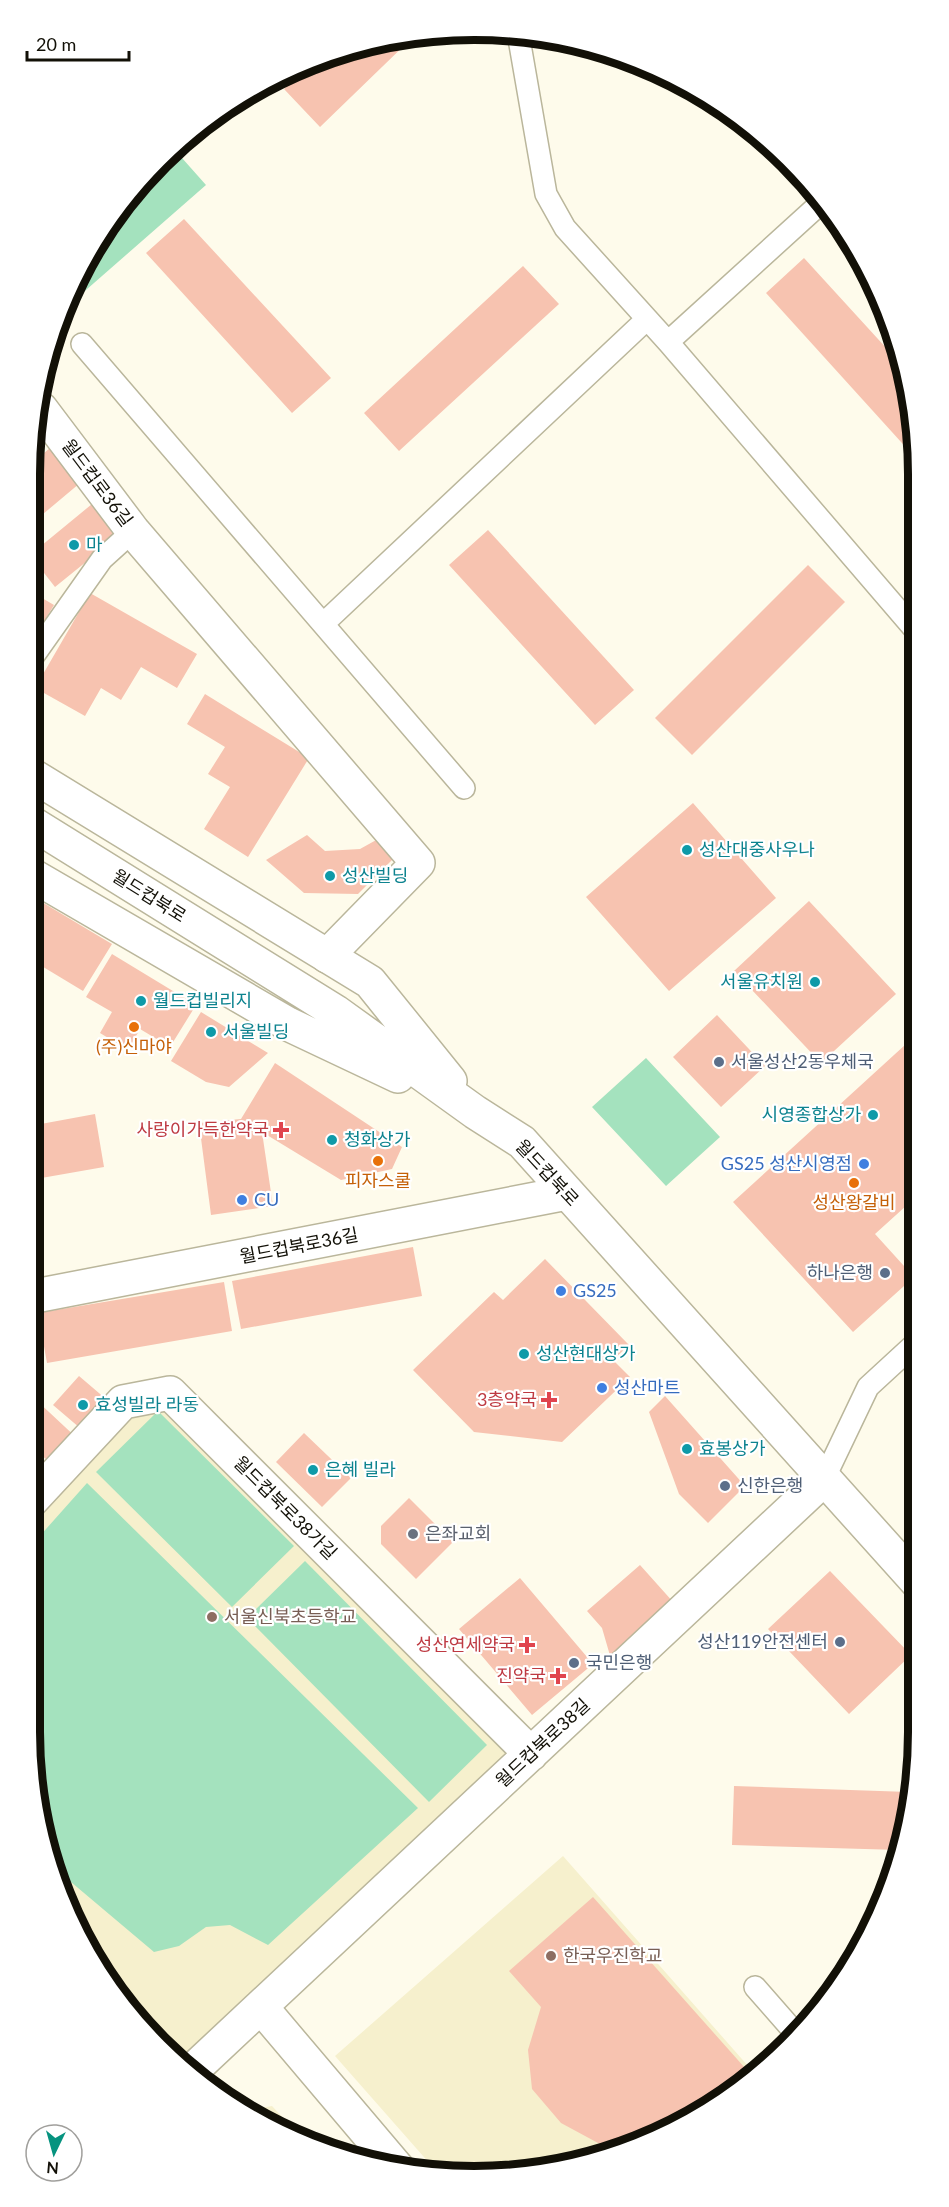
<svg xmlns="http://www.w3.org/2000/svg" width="949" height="2207" viewBox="0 0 949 2207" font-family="Lato,'Noto Sans KR',sans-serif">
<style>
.built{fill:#f6f0cd}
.green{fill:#a4e2be}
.building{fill:#f7c3b0}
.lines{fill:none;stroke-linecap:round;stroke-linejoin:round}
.lane-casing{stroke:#bab69b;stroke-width:24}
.street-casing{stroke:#bab69b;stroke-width:36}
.secondary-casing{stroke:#bab69b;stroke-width:36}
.lane{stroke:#fff;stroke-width:21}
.street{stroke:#fff;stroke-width:33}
.secondary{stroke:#fff;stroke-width:33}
.culture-dot{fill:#0f9aa8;stroke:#fff;stroke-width:2}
.food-dot{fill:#e8710a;stroke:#fff;stroke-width:2}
.service-dot{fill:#5c6f8a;stroke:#fff;stroke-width:2}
.health-dot{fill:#e0444e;stroke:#fff;stroke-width:2}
.shop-dot{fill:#3f7fe0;stroke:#fff;stroke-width:2}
.worship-dot{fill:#6b7280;stroke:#fff;stroke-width:2}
.education-dot{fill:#8d6e63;stroke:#fff;stroke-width:2}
.labels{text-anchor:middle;stroke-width:4.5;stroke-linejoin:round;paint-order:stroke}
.street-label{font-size:18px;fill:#121007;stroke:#fff}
.culture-label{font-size:18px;fill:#0d838f;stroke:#fff;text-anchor:start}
.food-label{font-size:18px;fill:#c56008;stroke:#fff}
.service-label{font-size:18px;fill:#4e5e75;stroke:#fff;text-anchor:start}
.health-label{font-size:18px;fill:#be3a42;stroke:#fff;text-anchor:end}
.shop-label{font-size:18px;fill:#366cbe;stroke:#fff;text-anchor:start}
.worship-label{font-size:18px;fill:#5b616d;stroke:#fff;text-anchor:start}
.education-label{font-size:18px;fill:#785e54;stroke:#fff;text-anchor:start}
.rim{fill:none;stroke:#121007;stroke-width:8}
</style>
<rect width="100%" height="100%" fill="#fefbeb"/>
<path class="built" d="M170,1393L531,1754L194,2069L140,2025L89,1954L54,1876L30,1732V1502L123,1402Z
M563,1856L756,2075L697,2117L561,2169L474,2177L438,2173L335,2056Z
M272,2106L299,2135L253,2118L244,2111Z"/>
<path class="green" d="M174,149L206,185L70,304L67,301C96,239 125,196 174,149Z
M646,1058L720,1137L666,1186L592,1107Z
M158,1411L294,1546L232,1607L96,1472Z
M87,1483L418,1808L268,1945L230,1925L206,1927L179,1946L154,1952L52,1866L30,1732V1547Z
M305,1561L487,1745L429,1802L247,1618Z"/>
<path class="building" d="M414,36L320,127L284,89L310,64L360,45Z
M684,87L721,105L710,115Z
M184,219L331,378L292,413L146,253Z
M804,258L899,362L915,416V449L911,453L766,293Z
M523,266L559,304L399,451L364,413Z
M56,443L86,478L30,525L32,463Z
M92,504L118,536L55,587L30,555Z
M488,530L634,690L595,725L449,565Z
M808,565L845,602L692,755L655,718Z
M30,591L54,605L32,641L30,640Z
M90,593L197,654L177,688L141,667L121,700L101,688L85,716L35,688Z
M205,694L309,758L248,857L204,829L230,787L208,774L225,747L187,724Z
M693,803L776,898L669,991L586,897Z
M916,825V846L906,835Z
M307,835L325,851L360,849L378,839L395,857L358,894L304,893L266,860Z
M30,895L112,944L83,991L30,959Z
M809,901L896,994L821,1063L734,971Z
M112,954L196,1005L170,1047L140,1029L128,1050L100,1033L112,1012L86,997Z
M201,1012L268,1053L229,1087L206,1082L171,1061Z
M717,1015L765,1066L721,1107L673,1057Z
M917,1034V1196L875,1234L914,1277L853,1332L733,1202Z
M275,1063L402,1147L392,1169L341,1180L262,1132L273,1206L211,1215L199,1123L241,1119Z
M95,1114L104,1167L30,1180V1126Z
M413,1247L422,1296L241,1329L232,1281Z
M545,1259L629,1345L613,1360L630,1377L562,1442L474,1432L413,1370L494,1292L503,1300Z
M224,1282L232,1331L47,1363L38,1313Z
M79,1376L113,1405L87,1434L53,1405Z
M665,1396L745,1486L708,1523L679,1494L649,1412Z
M34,1398L80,1441L55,1467L30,1445V1403Z
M304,1433L351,1478L322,1507L276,1462Z
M409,1498L453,1542L416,1579L381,1544V1526Z
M640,1565L674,1603L611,1659L602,1628L587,1611Z
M830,1571L911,1655L849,1714L768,1629Z
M520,1578L593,1664L532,1715L459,1629Z
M734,1786L909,1792L899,1850L732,1845Z
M593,1897L753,2077L697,2117L611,2150L561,2123L532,2089L528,2050L541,2007L509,1971Z"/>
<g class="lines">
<g class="lane-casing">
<path id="lane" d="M518,33L546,194L565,228L668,342L916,631
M668,342L822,202
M82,344L464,788
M323,624L647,319
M30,661L102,559L133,531
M824,1479L868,1387L918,1341
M755,1987L797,2035"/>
</g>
<g class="street-casing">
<path id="street" d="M41,409L133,531L418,863L327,956
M30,1297L567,1193
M30,1502L123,1402L170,1393L531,1754
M261,2007L399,2170
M194,2069L824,1479"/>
</g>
<g class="secondary-casing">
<path id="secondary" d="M30,774L370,982L450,1081
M30,822L336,1012L475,1112L522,1142L919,1584
M30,874L288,1024L398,1076"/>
</g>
<use href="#lane" class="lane"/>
<use href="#street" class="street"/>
<use href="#secondary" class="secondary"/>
</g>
<g class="culture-dot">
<circle cx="74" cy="545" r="6"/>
<circle cx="687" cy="850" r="6"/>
<circle cx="330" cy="876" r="6"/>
<circle cx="815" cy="982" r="6"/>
<circle cx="141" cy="1001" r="6"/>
<circle cx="211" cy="1032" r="6"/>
<circle cx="873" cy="1115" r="6"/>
<circle cx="332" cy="1140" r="6"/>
<circle cx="524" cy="1354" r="6"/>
<circle cx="83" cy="1405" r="6"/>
<circle cx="687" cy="1449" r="6"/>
<circle cx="313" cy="1470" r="6"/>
</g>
<g class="food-dot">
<circle cx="134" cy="1027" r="6"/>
<circle cx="378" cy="1161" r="6"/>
<circle cx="854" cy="1183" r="6"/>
</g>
<g class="service-dot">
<circle cx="719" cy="1062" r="6"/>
<circle cx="885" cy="1273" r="6"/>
<circle cx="725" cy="1486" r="6"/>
<circle cx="840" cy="1642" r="6"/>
<circle cx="574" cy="1663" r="6"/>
</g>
<g class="health-dot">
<path d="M278 1121h6v6h6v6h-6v6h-6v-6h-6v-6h6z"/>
<path d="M546 1391h6v6h6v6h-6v6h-6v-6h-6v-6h6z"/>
<path d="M524 1636h6v6h6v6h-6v6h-6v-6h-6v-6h6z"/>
<path d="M555 1667h6v6h6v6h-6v6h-6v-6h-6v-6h6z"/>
</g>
<g class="shop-dot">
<circle cx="864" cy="1164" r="6"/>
<circle cx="242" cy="1200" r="6"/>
<circle cx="561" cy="1291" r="6"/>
<circle cx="602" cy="1388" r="6"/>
</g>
<circle class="worship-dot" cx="413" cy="1534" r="6"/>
<g class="education-dot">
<circle cx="212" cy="1617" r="6"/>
<circle cx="551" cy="1956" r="6"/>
</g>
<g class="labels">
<g class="street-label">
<text transform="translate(97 483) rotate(53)" y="6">월드컵로36길</text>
<text transform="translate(149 896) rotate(32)" y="6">월드컵북로</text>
<text transform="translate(547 1173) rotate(47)" y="6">월드컵북로</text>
<text transform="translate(299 1246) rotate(-11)" y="6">월드컵북로36길</text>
<text transform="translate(285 1508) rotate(45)" y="6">월드컵북로38가길</text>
<text transform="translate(543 1743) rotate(-43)" y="6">월드컵북로38길</text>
</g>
<g class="culture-label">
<text x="86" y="551">마</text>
<text x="699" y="856">성산대중사우나</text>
<text x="342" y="882">성산빌딩</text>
<text x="803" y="988" text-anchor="end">서울유치원</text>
<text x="153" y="1007">월드컵빌리지</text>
<text x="223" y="1038">서울빌딩</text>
<text x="861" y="1121" text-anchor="end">시영종합상가</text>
<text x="344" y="1146">청화상가</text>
<text x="536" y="1360">성산현대상가</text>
<text x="95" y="1411">효성빌라 라동</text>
<text x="699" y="1455">효봉상가</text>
<text x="325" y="1476">은혜 빌라</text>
</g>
<g class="food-label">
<text x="134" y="1053">(주)신마야</text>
<text x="378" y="1187">피자스쿨</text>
<text x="854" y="1209">성산왕갈비</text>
</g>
<g class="service-label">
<text x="731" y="1068">서울성산2동우체국</text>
<text x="873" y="1279" text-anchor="end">하나은행</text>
<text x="737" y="1492">신한은행</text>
<text x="828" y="1648" text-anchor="end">성산119안전센터</text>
<text x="586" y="1669">국민은행</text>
</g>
<g class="health-label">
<text x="269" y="1136">사랑이가득한약국</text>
<text x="537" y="1406">3층약국</text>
<text x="515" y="1651">성산연세약국</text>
<text x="546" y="1682">진약국</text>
</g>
<g class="shop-label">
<text x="852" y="1170" text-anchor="end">GS25 성산시영점</text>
<text x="254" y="1206">CU</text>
<text x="573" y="1297">GS25</text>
<text x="614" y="1394">성산마트</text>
</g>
<g class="worship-label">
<text x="425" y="1540">은좌교회</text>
</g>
<g class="education-label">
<text x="224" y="1623">서울신북초등학교</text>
<text x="563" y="1962">한국우진학교</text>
</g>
</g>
<path d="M0 0H949V2207H0ZM474 40H474A434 434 0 0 1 908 474V1732A434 434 0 0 1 474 2166H474A434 434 0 0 1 40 1732V474A434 434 0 0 1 474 40Z" fill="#fff" fill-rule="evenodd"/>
<path class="rim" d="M474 40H474A434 434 0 0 1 908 474V1732A434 434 0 0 1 474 2166H474A434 434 0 0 1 40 1732V474A434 434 0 0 1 474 40Z"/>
<g transform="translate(54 2153) rotate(185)"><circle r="28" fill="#ffffff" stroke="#a09f9c" stroke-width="1.5"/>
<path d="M0-4.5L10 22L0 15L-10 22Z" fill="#06937f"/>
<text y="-9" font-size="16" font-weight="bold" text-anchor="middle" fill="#121007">N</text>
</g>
<path d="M27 51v9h102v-9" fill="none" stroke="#121007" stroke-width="3"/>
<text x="36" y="51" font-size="18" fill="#121007" stroke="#ffffff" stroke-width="4.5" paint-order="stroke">20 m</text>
</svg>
